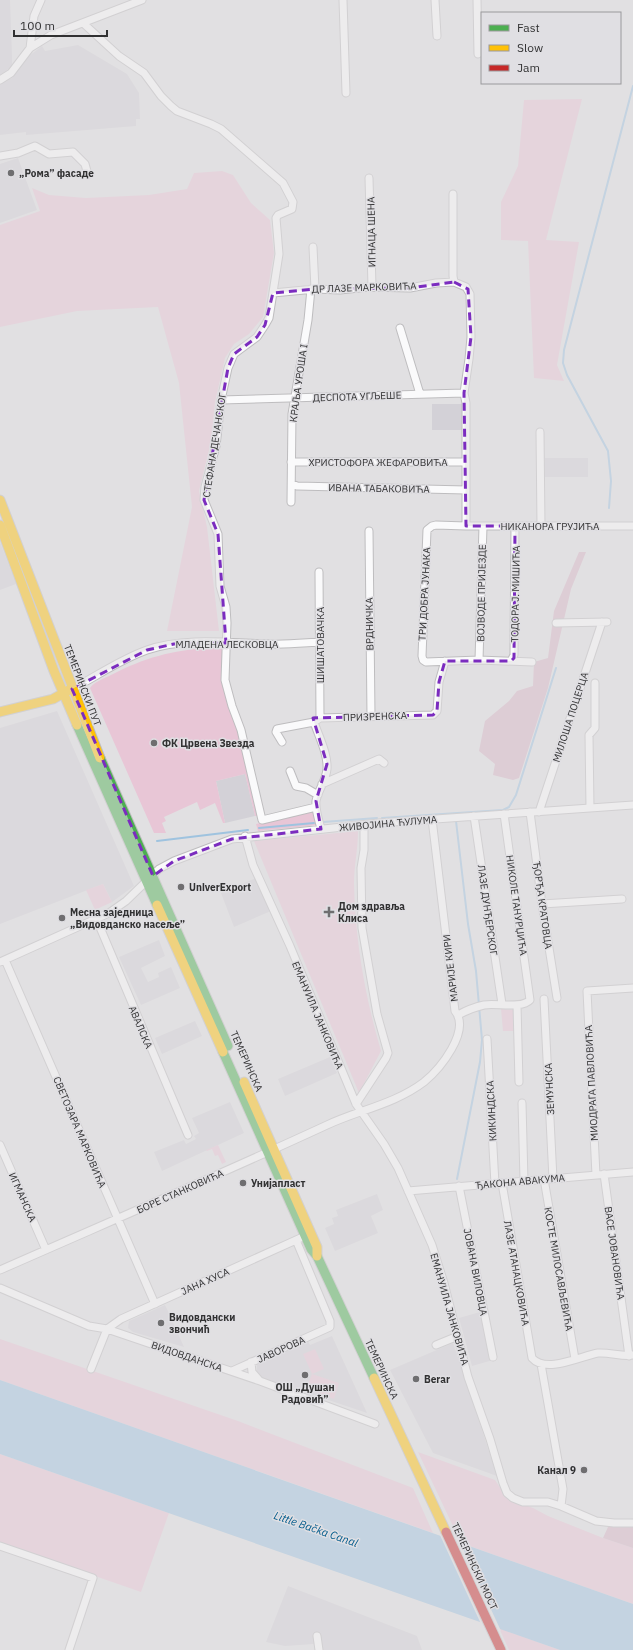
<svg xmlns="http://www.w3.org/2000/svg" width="633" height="1650" viewBox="0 0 633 1650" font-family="'IBM Plex Sans',sans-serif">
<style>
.built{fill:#d3d1d7}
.green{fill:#e8c6d6}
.forest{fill:#d7b6c6}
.water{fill:#9fc3df}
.pier{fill:#e1e0e2}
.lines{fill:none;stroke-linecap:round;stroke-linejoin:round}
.stream{stroke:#9fc3df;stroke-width:2}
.street-casing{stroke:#bebdbf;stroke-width:9}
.fast-casing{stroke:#bebdbf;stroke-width:11}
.slow-casing{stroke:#bebdbf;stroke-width:11}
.jam-casing{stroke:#bebdbf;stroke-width:11}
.street{stroke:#fafafb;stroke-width:7}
.fast{stroke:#4caf50;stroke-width:9}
.slow{stroke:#ffc107;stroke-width:9}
.jam{stroke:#c62828;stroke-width:9}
.marked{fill:none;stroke:#7b2cbf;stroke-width:3;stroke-dasharray:8 5;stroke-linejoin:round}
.poi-dot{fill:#6f6e70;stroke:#e0dfe3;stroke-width:1.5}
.labels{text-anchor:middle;stroke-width:3;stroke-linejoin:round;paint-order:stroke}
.poi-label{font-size:10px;font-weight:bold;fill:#313132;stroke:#e0dfe3;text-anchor:start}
.street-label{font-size:10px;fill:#313132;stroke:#e0dfe3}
.water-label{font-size:11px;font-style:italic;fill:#005b8c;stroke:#e0dfe3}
</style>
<rect width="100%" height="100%" fill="#e1e0e2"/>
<path class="built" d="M0,0H10L12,56V66L0,76Z
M78,45L127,74L139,93L140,119H136V126L26,135V132L0,135V83L12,78L29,56L42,46L45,51Z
M18,158L37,210L0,223V164Z
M432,404H463V430H432Z
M545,458H588V477H545Z
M0,542L16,584L0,590Z
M57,711L134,886L112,902L103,884L0,924V728Z
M245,774L255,816L225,823L216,781Z
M256,878L271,911L234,927L221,893Z
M159,940L165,956L141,968L148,982L159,977L158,973L171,967L180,988L141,1005L119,957Z
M195,1021L202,1036L162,1054L155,1038Z
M330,1057L337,1073L285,1096L278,1079Z
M230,1102L244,1133L162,1171L154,1152L184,1140L186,1144L196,1139L194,1136L199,1133L192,1118Z
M377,1194L383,1210L371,1216L378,1233L335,1251L325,1228L334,1224L332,1218L338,1216L336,1210Z
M165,1305L167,1309L184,1347L133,1332L128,1328L129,1321Z
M480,1312L493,1360L472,1366L459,1318Z
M332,1336L367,1413L263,1378L257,1372V1364L308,1341L310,1345Z
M453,1343L465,1378L497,1476L433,1453L390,1370Z
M288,1586L417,1636L422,1650H323L320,1635L313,1636L314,1644L285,1646L266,1642Z"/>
<path class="green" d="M582,99L546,240L579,242L557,365L564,381L534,378L528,241L501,240V202L518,166L524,100Z
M222,171L233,175L251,203L270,220L274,253L263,317L249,334L234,344L225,358L215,402L211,442L199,491L207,527L219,631H167L192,507L179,383L158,307L77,311L0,327V225L40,211L32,188L49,195L86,198L149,195L187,189L194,173Z
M209,648L222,649V682L224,691L239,733L258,816H255L245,774L216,781L225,823H223L215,803L200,810L197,802L164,817L166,821L162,823L166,833H154L90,688C94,682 105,678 111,675C144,658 172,650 209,648Z
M311,811L314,812L318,825L258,831L256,824Z
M358,831C358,849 354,866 354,883C355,939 365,997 381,1051L359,1093L254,841Z
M103,884L112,902L95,910L86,890Z
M501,1009L515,1010L516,1031H503Z
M218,1145L226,1162L222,1164L218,1155L215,1156L212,1149L207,1151L206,1150Z
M0,1339L238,1421L413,1488L433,1533L0,1380Z
M315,1349L324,1369L312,1374L339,1383L334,1399L306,1389L312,1374L303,1354Z
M418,1452L495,1480L507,1498L533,1508L548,1516L603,1538L633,1548V1604L461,1543Z
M0,1454L169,1513L141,1592L0,1543Z
M499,1628L560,1650H509Z"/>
<path class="forest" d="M579,552H586L571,589L548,688L519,778L513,780L493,775L495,764L479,751L485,721L509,701L517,691L533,686L534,662L548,658L554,611Z
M633,1526V1548L603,1538L608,1527Z"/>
<path class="water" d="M0,1380L633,1604V1650H560L0,1454Z"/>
<path class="pier" d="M439,1533L459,1540L501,1631L481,1624Z"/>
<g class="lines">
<path class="stream" d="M609,508L611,481L608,451L567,375L563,363L564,350L633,86
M382,818L503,810L509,807L516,795L556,668
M456,821L468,924L476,971L482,1040L480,1062L457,1179
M323,822L377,818
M259,828L314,823
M157,841L248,830"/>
<g class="street-casing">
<path id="street" d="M343,0L346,93
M435,0L437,36
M477,0L478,54
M83,23L119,56L144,73L161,96L171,106L177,111L211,124L221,129L283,183L293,202L292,209L278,215L276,218L279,254L269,318L265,325L257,337L234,354L228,368L221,400L216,446L205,487L204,500L218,534L220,586L226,607L227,623L225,680L232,706L241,730L262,820L316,807
M30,48L34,16L41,0
M0,80L11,73L30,48L51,35L142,0
M0,156L18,153L35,146L49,154L73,152L85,164L88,175
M369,178L372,287
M453,194V276L454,282
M313,247L315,289
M400,328L420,394
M464,393L466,403V526H633
M221,400L464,393L469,359L471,337L470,294L466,287L454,282L436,283L410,288L368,287L340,290L315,289L273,293
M540,432L541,526
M291,462H466
M292,484L297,486L466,490
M291,502L292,414L308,320L311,289
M466,526L436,525L432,526L427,530L422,656L423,660L426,662L479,660L532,662
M369,531L371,716
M319,572L320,718
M556,623L607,622
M479,660L483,526
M511,661L514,655L515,526
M72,689C97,676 121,659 147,650C184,637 230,643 268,644C285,645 303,643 320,642
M314,722C319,737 328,754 327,769C326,781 318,790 316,801C315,810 319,820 321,829
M282,742L276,732L277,729L314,722L320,718L433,715L437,711L439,682L445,661
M290,771L296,786L306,788L318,795
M322,784L379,759L384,763
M590,808L589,735L595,728V683
M530,812L542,904L557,998
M539,812L602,622
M474,816L502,1004
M245,836L253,865L290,946L356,1104L384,1144L398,1168L432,1245L444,1283L468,1377L490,1439L503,1483L507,1493L513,1498L523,1502H548L561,1506L596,1521L614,1523H633
M542,904L622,899
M96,918L188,1135
M5,960L155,1304
M0,962L109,913L126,901L159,869L174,861L232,839L379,823L633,805
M544,999L553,1179
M517,1005L519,1082
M458,1015C467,1010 475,1007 484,1005C496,1003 522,1009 530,1000L504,814
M487,1039L495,1184
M522,1103L524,1181
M356,1104L386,1058L388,1053L377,1014L362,928L361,868L364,850V825
M0,1145L46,1250
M604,1174L629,1356
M596,1175L587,991L633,988
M544,1179L575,1359
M502,1183L532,1358C546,1374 581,1356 598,1353C610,1352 622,1357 633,1355
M459,1186L493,1357
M408,1191L633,1172
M0,1270C109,1222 219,1175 327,1125C359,1110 395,1104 424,1082C440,1069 471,1031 455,1011L432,819
M0,1288L89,1326L107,1329L260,1381L375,1424
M436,1345L458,1336
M251,1362L252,1372L259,1380
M541,1364L563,1489L561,1506
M91,1369L107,1329L121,1319L305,1236
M232,1371L330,1327V1321L296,1240
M0,1546L93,1578L69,1650
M317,1636L319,1650"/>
</g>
<g class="fast-casing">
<path id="fast" d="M77,725L157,905
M100,758L228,1046
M223,1052L311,1249L317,1256L374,1378"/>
</g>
<g class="slow-casing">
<path id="slow" d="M0,500L100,758
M0,525L54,671L77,725
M0,712L53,699L69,690
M157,905L223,1052
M244,1082L317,1247V1256
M374,1378L446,1532"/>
</g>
<g class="jam-casing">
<path id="jam" d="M446,1532L501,1650"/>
</g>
<use href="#street" class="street"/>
<use href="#fast" class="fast"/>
<use href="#slow" class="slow"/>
<use href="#jam" class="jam"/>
</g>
<path d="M0 0H633V1650H0ZM454,282L468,289L471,337L464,393L466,526H515L514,658L511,661H445L439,682L437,711L433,715L313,718L327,764L316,801L321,829L232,839L174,861L153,876L72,689L147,650L174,644L226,643L218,534L204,500L228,368L234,354L257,337L265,325L273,293L315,289L410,288Z" fill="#e1e0e2" fill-opacity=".55" fill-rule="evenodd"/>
<path class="marked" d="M454,282L468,289L471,337L464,393L466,526H515L514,658L511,661H445L439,682L437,711L433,715L313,718L327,764L316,801L321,829L232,839L174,861L153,876L72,689L147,650L174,644L226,643L218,534L204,500L228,368L234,354L257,337L265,325L273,293L315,289L410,288Z"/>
<g class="poi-dot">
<circle cx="11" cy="173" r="4"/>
<circle cx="154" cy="743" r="4"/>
<circle cx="181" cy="887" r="4"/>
<path d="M327 906h4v4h4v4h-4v4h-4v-4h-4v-4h4z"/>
<circle cx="62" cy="918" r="4"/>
<circle cx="243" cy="1183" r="4"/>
<circle cx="161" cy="1323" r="4"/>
<circle cx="305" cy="1375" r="4"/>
<circle cx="416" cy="1379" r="4"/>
<circle cx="584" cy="1470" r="4"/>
</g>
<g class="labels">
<g class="poi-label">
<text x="19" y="177">„Рома” фасаде</text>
<text x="162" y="747">ФК Црвена Звезда</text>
<text x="189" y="891">UniverExport</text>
<text x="338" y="910">Дом здравља<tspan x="338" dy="12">Клиса</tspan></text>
<text x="70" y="916">Месна заједница<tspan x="70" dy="12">„Видовданско насеље”</tspan></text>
<text x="251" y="1187">Унијапласт</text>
<text x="169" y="1321">Видовдански<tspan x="169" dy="12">звончић</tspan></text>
<text x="424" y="1383">Berar</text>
<text x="305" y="1391" text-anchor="middle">ОШ „Душан<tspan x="305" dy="12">Радовић”</tspan></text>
<text x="576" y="1474" text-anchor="end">Канал 9</text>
</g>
<g class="street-label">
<text transform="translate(371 232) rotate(-91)" y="4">ИГНАЦА ШЕНА</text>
<text transform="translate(364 287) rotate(-2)" y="4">ДР ЛАЗЕ МАРКОВИЋА</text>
<text transform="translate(298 383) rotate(-82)" y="4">КРАЉА УРОША I</text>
<text transform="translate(357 396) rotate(-2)" y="4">ДЕСПОТА УГЉЕШЕ</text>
<text transform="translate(214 445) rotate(-81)" y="4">СТЕФАНА ДЕЧАНСКОГ</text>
<text x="378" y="466">ХРИСТОФОРА ЖЕФАРОВИЋА</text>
<text transform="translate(379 488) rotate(1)" y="4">ИВАНА ТАБАКОВИЋА</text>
<text x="550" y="530">НИКАНОРА ГРУЈИЋА</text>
<text transform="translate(481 593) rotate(-89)" y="4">ВОЈВОДЕ ПРИЈЕЗДЕ</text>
<text transform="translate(424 594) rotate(-87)" y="4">ТРИ ДОБРА ЈУНАКА</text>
<text transform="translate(515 594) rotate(-89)" y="4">ТОДОРА Ј. МИШИЋА</text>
<text transform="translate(369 624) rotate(-91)" y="4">ВРДНИЧКА</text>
<text x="227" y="648">МЛАДЕНА ЛЕСКОВЦА</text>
<text transform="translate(320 645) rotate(-90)" y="4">ШИШАТОВАЧКА</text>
<text transform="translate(83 685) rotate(69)" y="4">ТЕМЕРИНСКИ ПУТ</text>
<text transform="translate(375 716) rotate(-2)" y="4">ПРИЗРЕНСКА</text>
<text transform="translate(570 717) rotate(-72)" y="4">МИЛОША ПОЦЕРЦА</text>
<text transform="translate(388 823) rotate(-5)" y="4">ЖИВОЈИНА ЋУЛУМА</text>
<text transform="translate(517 905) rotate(82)" y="4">НИКОЛЕ ТАНУРЏИЋА</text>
<text transform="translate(543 905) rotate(82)" y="4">ЂОРЂА КРАТОВЦА</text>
<text transform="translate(488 910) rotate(82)" y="4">ЛАЗЕ ДУНЂЕРСКОГ</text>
<text transform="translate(450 968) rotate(-97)" y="4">МАРИЈЕ КИРИ</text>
<text transform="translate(318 1015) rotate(67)" y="4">ЕМАНУИЛА ЈАНКОВИЋА</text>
<text transform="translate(141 1027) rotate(67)" y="4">АВАЛСКА</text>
<text transform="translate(247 1061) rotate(66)" y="4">ТЕМЕРИНСКА</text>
<text transform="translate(591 1083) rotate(-93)" y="4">МИОДРАГА ПАВЛОВИЋА</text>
<text transform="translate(549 1089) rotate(-93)" y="4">ЗЕМУНСКА</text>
<text transform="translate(491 1111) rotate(-93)" y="4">КИКИНДСКА</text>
<text transform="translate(80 1132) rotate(67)" y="4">СВЕТОЗАРА МАРКОВИЋА</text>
<text transform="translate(520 1181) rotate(-5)" y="4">ЂАКОНА АВАКУМА</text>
<text transform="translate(180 1191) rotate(-24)" y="4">БОРЕ СТАНКОВИЋА</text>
<text transform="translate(23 1197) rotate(66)" y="4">ИГМАНСКА</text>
<text transform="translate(615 1253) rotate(82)" y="4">ВАСЕ ЈОВАНОВИЋА</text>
<text transform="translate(559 1269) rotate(80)" y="4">КОСТЕ МИЛОСАВЉЕВИЋА</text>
<text transform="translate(476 1272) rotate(79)" y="4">ЈОВАНА ВИЛОВЦА</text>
<text transform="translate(517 1273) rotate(80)" y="4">ЛАЗЕ АТАНАЦКОВИЋА</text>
<text transform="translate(205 1281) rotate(-24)" y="4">ЈАНА ХУСА</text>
<text transform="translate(450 1309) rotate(74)" y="4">ЕМАНУИЛА ЈАНКОВИЋА</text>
<text transform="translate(281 1349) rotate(-24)" y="4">ЈАВОРОВА</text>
<text transform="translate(187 1356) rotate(19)" y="4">ВИДОВДАНСКА</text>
<text transform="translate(382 1369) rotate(65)" y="4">ТЕМЕРИНСКА</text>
<text transform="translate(475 1566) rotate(65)" y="4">ТЕМЕРИНСКИ МОСТ</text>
</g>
<g class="water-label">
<text transform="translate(316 1529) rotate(19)" y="4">Little Bačka Canal</text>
</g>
</g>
<rect x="481" y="12" width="140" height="72" fill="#e0dfe3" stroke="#9a999c"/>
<rect x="489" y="25" width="20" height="6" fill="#4caf50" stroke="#9a999c"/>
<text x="517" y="32" font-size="12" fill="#313132">Fast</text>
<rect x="489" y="45" width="20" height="6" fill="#ffc107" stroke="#9a999c"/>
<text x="517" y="52" font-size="12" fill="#313132">Slow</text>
<rect x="489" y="65" width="20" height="6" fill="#c62828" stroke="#9a999c"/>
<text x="517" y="72" font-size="12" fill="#313132">Jam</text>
<path d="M14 30v6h93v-6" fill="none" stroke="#313132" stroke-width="2"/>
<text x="20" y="30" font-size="12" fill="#313132" stroke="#e0dfe3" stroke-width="3" paint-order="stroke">100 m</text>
</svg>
